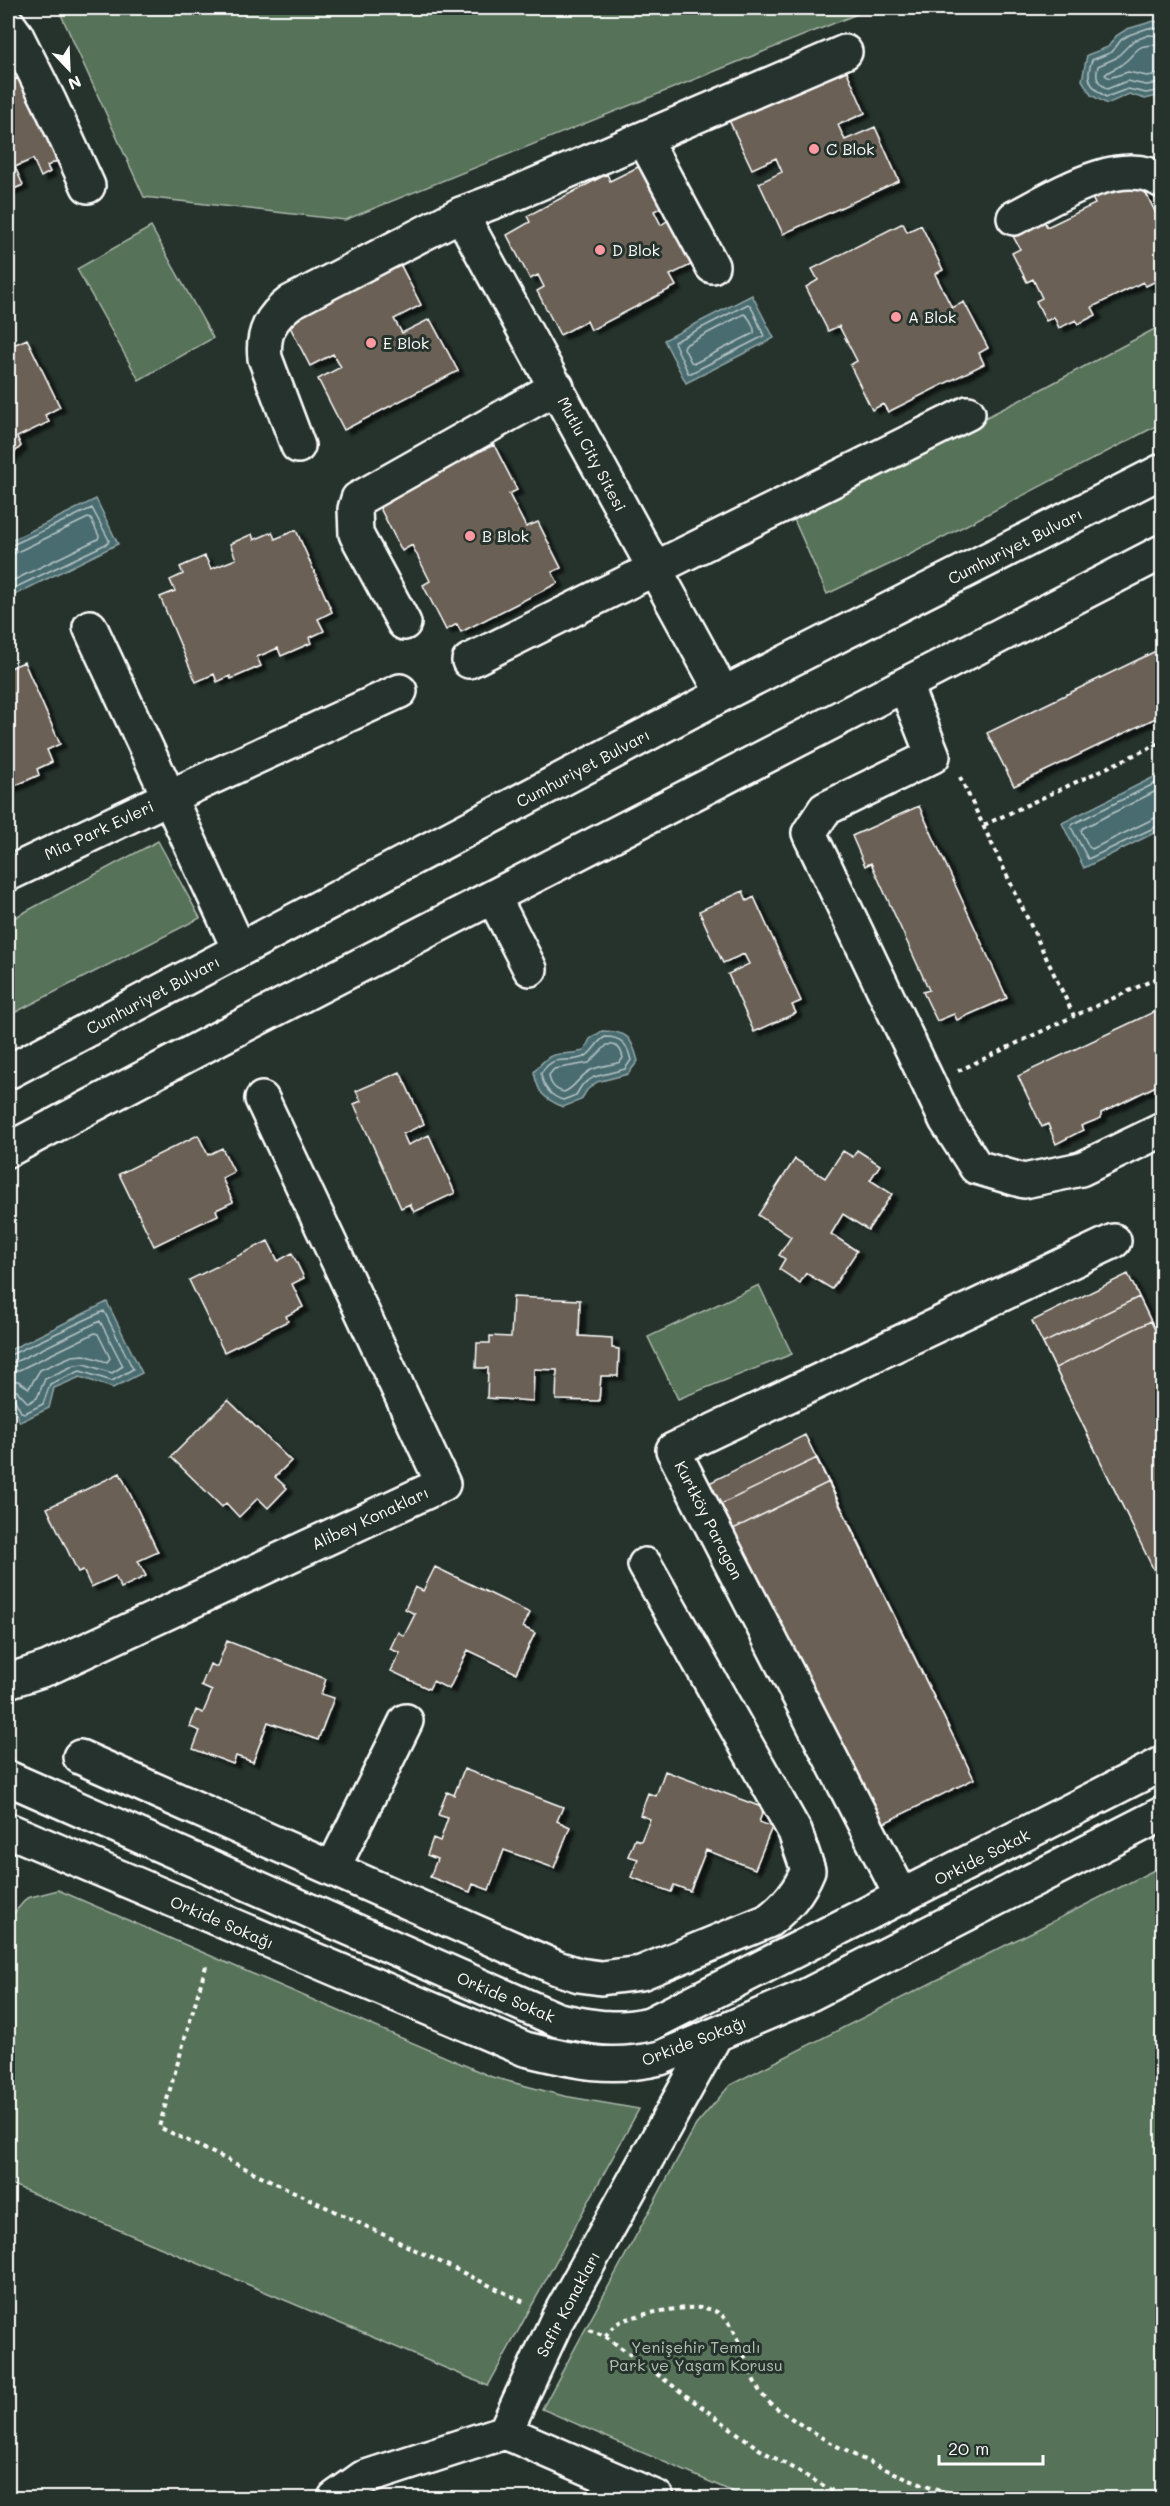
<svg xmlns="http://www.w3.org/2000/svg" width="1170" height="2506" viewBox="0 0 1170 2506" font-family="Mali,sans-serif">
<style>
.green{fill:#577258;stroke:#abb8ac;stroke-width:1.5}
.water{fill:#496c70;stroke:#92a7a9;stroke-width:1.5}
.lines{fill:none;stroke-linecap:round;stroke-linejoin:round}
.shore{stroke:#b6c4c6;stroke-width:1.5}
.building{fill:#6b6055;stroke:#fff;stroke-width:1.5;filter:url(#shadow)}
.minor-casing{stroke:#fff;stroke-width:38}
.path{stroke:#fff;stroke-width:4;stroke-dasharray:4.5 4.5;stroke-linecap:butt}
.minor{stroke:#26332d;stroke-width:33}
.poi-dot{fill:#ff9aa2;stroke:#26332d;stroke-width:2}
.labels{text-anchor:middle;stroke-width:6;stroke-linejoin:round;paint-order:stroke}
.poi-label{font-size:16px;fill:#fff;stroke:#26332d;text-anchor:start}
.street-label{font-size:16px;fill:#fff;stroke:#26332d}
.park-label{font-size:16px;fill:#b3c0b4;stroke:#26332d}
</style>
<defs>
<filter id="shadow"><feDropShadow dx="6" dy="4" stdDeviation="1.5" flood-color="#0009"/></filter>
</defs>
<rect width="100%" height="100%" fill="#26332d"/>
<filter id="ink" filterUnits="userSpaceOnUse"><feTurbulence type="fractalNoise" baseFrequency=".0167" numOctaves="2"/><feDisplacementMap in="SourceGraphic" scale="12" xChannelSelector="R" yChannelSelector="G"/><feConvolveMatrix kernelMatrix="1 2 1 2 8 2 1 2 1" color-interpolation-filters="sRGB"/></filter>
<g filter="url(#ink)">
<path class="green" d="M58,8H854L857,14L345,220L144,197Z
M151,227L213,338L139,380L77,269Z
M1162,325V423L905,557L827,594L792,515L1040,390Z
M158,841L200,918L8,1016V921Z
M759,1285L792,1354L678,1399L648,1337Z
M1162,1866V2498H747L542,2409L696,2125L730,2085Z
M58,1890L492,2077L564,2096L639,2109L488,2386L8,2183V1920L27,1898Z"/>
<path class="water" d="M1154,21L1162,23V95L1145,99L1129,94L1107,104L1091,95L1082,80L1087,55L1108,47L1116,36L1127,29Z
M752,295L774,338L686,383L664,340Z
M96,499L118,544L8,598V542Z
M1162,773V829L1084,868L1062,823Z
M602,1031C628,1031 632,1038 638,1061L628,1074L597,1082L587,1090L581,1100L563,1107C543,1098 538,1093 534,1072C554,1046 558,1058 584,1051L590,1039Z
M107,1302L142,1373L113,1388L80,1377L54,1388L49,1408L20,1422L8,1397V1351Z"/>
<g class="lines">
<path class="shore" d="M1162,29L1148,28L1129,35L1121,40L1112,52L1092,60C1085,79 1090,87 1106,97L1128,89L1146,93L1162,90
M1162,36L1149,35L1133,41L1116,58L1098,66C1095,78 1097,82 1107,89L1127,81L1146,85L1162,83
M1162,45C1131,44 1141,51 1121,65C1116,69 1109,70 1105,75L1109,78L1128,72L1147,76L1162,74
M748,304L751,306L764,336L691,373H688L674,342Z
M744,314C749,316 755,328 754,333L695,363L691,362L684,348L685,345Z
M8,547L92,508L109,540L108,543L8,591
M8,554L15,553L88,518L91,519L99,536L98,539L8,583
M1162,780L1073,824L1071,827L1088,859L1162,824
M1162,788L1083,828L1081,831L1089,847L1092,849L1155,818L1162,816
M605,1037C622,1037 627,1044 631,1060L625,1069L594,1077L582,1085L576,1095L563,1100C550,1096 543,1088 541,1073C556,1052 564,1065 584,1057C592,1054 596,1042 605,1037Z
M607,1045C617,1044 621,1048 623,1058L620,1062C611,1065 600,1066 591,1070C579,1076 575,1088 564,1092C555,1090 550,1084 549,1075L554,1069L589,1063Z
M8,1356L104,1311L133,1369L112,1381L80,1371L50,1384L43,1404L25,1413L21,1412L14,1398L8,1396
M8,1363L15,1362L100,1321L123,1366L112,1373L84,1364L75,1365L45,1379L37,1398L28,1403L17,1391L8,1389
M8,1372L19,1370L95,1333L98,1334L110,1358L107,1362L84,1355L72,1356L40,1370L29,1388L18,1381L8,1380"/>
</g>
<path class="building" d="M844,65L865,113L838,125L845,140L875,127L899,181L783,234L759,183L782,172L776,158L752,169L728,118Z
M18,78L24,92L35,91L56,141L50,144L57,161L47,166L50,172L41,177L33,159L15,167L23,185L9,191L8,81V83Z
M640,166L662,207L654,211L661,225L670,219L693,264L670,275L676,286L591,330L587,321L560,335L537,291L544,287L538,275L530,279L507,235L530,222L527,216L607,174L610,181Z
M1129,177L1142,185L1162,226V278L1146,286L1143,282L1092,307L1096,315L1078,324L1076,320L1059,328L1054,317L1046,321L1036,301L1042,298L1033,279L1027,282L1012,253L1020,249L1013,236L1044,221L1047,227L1095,204L1091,196Z
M903,223L907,232L921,225L943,270L935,274L952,308L964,302L988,348L979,353L984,364L888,412L883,404L872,410L850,365L857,361L839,326L828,331L806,287L818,280L812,269Z
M397,258L421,305L394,319L402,333L430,319L458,371L344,430L318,379L341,367L333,354L310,366L284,315Z
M27,339L60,407L45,415L49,422L17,437L21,446L8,459V341L11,346Z
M477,443L481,451L494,445L517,490L509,494L526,527L538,522L561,568L552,572L558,583L461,632L457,624L446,630L423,585L430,581L412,545L402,551L379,506L391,500L385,488Z
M296,530L332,612L318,619L324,631L309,638L311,643L281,656L278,648L257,657L261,666L231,679L230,676L217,682L214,674L196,682L160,597L175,591L170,580L183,574L180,567L205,556L211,569L236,559L230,544L252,534L254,540L272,532L275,539Z
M1162,648V715L1014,786L987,733Z
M24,662L60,744L47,750L52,762L37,769L39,775L10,788L8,783V669Z
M919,806L1007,998L957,1020L954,1014L937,1021L923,992L929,990L871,863L865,866L852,836Z
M743,891L747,901L754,897L801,1001L792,1005L796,1013L754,1032L728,974L749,964L744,954L723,963L699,911Z
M1162,1008V1083L1101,1113V1118L1081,1126L1083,1130L1056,1144L1048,1124L1042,1127L1018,1076Z
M400,1072L424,1124L403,1134L408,1145L429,1135L455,1193L414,1212L410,1204L401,1208L354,1104L361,1101L356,1091Z
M198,1135L208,1155L222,1148L234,1172L222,1178L233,1202L216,1210L218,1215L154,1246L119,1174Z
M857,1150L880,1165L870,1180L892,1194L868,1230L843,1214L831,1234L857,1251L832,1289L806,1273L800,1283L779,1269L785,1259L779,1255L791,1237L758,1215L795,1159L825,1178L843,1151L853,1157Z
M268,1241L278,1261L292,1253L304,1278L292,1284L303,1307L286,1316L288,1321L224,1352L189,1280Z
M1128,1274L1162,1344V1587L1032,1321Z
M513,1297L580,1300L579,1336L612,1338V1348L619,1349L618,1376H601L599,1401L556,1400L557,1370L534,1369L533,1401L487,1398L488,1368H476L477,1343H490V1336L511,1337Z
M1139,1297L1162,1344V1587L1043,1343Z
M1151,1321L1162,1344V1587L1055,1368Z
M228,1400L291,1461L275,1477L287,1488L268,1508L258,1498L239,1517L226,1503L222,1507L171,1457Z
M805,1435L974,1779L878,1826L709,1483Z
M817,1458L974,1779L878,1826L721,1504Z
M120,1473L158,1552L138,1561L146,1576L121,1588L115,1576L91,1587L83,1570L78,1572L47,1508Z
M829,1482L974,1779L878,1826L733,1529Z
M435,1567L530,1613L523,1627L535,1633L516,1673L468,1650L449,1689L433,1681L429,1689L391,1671L400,1653L390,1649L398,1632L404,1636L415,1614L405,1609L415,1587L423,1591Z
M227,1641L326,1679L321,1694L334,1698L318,1740L268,1722L253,1762L236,1756L233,1764L193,1749L200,1731L190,1727L196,1710L203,1713L212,1691L201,1686L210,1664L217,1667Z
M464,1769L563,1807L557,1821L570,1827L554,1868L504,1850L489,1890L473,1884L470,1892L430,1877L437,1859L427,1855L433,1838L440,1841L448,1818L438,1815L447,1792L454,1795Z
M665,1771L764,1808L759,1822L772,1827L755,1869L706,1850L690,1891L674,1885L671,1892L631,1877L638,1859L628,1856L635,1839L641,1841L650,1819L640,1815L648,1793L656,1796Z"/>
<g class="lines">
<g class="minor-casing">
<path id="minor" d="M8,24L16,35L49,101L88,186
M644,139L712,266
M461,214L723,694
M1014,218C1053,198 1121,153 1162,181
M298,446L265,358C262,333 271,317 291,302L461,214L514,194L845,52
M404,623L356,534L355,509L358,499L557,387
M90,627L169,797L400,691
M469,661L968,413
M905,685L933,756L825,809L809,833L946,1120L976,1167L1024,1181L1081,1169L1162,1130
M8,874L169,797L239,949
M494,898L530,969
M8,1072L723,694L1162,471
M8,1150L221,1037L1162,552
M8,1681L48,1668L443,1484L262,1099
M80,1757L557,1968L579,1975L601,1978L641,1973L768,1921C787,1906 799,1892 808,1870L795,1832L645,1565
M8,1778L558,2020C594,2027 614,2032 650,2024L1162,1764
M8,1830L525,2049C574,2061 610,2070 660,2058L804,1997L1162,1814
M333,1868L406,1721
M902,1897L673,1450L1114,1241
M505,2432L558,2318L716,2034
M505,2432L657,2498
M335,2498L363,2478L505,2432"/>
</g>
<path class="path" d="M960,777L1074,1016L1162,976
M984,825L1162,742
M958,1071L1074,1016
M206,1966L159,2127L526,2303
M589,2330L605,2336L759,2449L845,2498
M605,2336C609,2332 613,2326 618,2323C634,2314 698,2302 715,2311C744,2325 743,2375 766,2399C773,2407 783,2412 791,2418C844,2455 903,2478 963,2498"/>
<use href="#minor" class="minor"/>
</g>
</g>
<g class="poi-dot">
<circle cx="814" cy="149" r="6"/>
<circle cx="600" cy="250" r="6"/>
<circle cx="896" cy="317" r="6"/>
<circle cx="371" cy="343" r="6"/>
<circle cx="470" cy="536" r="6"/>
</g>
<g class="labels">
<g class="poi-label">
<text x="826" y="155">C Blok</text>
<text x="612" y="256">D Blok</text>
<text x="908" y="323">A Blok</text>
<text x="383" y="349">E Blok</text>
<text x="482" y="542">B Blok</text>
</g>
<g class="street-label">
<text transform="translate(592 454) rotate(62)" y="6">Mutlu City Sitesi</text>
<text transform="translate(1015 546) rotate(-27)" y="6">Cumhuriyet Bulvarı</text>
<text transform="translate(583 768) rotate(-28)" y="6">Cumhuriyet Bulvarı</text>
<text transform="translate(99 830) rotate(-25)" y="6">Mia Park Evleri</text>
<text transform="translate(153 995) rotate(-28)" y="6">Cumhuriyet Bulvarı</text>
<text transform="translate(370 1518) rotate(-25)" y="6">Alibey Konakları</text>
<text transform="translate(709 1520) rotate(63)" y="6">Kurtköy Paragon</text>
<text transform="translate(982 1857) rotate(-27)" y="6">Orkide Sokak</text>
<text transform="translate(222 1922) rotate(23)" y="6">Orkide Sokağı</text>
<text transform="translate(506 1997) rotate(23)" y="6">Orkide Sokak</text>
<text transform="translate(694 2041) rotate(-21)" y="6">Orkide Sokağı</text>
<text transform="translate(568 2304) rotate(-62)" y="6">Safir Konakları</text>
</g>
<g class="park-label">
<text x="696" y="2353">Yenişehir Temalı<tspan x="696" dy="18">Park ve Yaşam Korusu</tspan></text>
</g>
</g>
<rect width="1170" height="2506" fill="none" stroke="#26332d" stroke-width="30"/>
<rect x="15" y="15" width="1140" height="2476" fill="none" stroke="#fff" stroke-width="2" filter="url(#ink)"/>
<g transform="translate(69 69) rotate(157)" stroke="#26332d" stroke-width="4.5" paint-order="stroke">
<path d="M0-4.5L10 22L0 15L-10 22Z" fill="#ffffff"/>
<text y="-9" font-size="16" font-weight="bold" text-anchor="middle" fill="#ffffff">N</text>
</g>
<path d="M939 2455v9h104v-9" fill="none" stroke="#ffffff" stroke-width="3"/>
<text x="948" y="2455" font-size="18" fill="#ffffff" stroke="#26332d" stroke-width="4.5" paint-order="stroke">20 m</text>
</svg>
